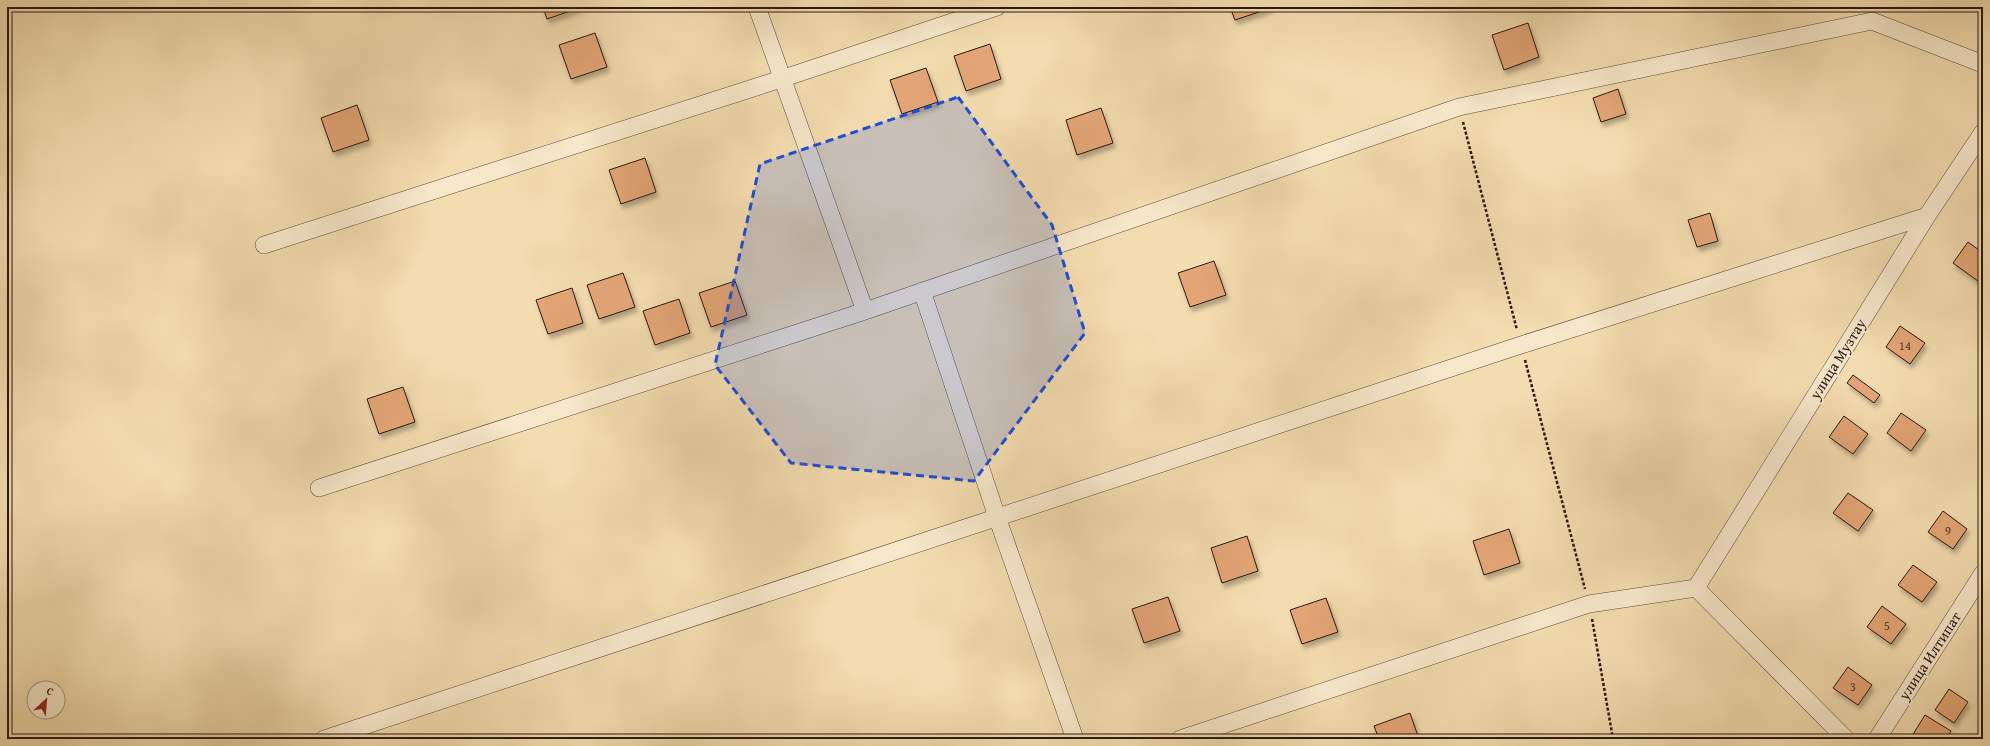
<svg xmlns="http://www.w3.org/2000/svg" width="1990" height="746" viewBox="0 0 1990 746" font-family="'Gentium Book Plus',serif">
<style>
.building{fill:#e3a576;stroke:#281811;filter:url(#shadow)}
.lines{fill:none;stroke-linecap:round;stroke-linejoin:round}
.minor-casing{stroke:#5b4938;stroke-width:18}
.path{stroke:#281811;stroke-width:2.5;stroke-dasharray:3 2;stroke-linecap:butt}
.minor{stroke:#f7e8cb;stroke-width:17}
.marked{fill:#1d4ed8;fill-opacity:0.2;stroke:#1d4ed8;stroke-width:3;stroke-dasharray:8 5;stroke-linejoin:round}
.labels{text-anchor:middle;stroke-width:4;stroke-linejoin:round;paint-order:stroke}
.number-label{font-size:13px;fill:#573b2a}
.street-label{font-size:15px;fill:#281811;stroke:#f7e8cb}
</style>
<defs>
<filter id="shadow"><feDropShadow dx="2.5" dy="4.5" stdDeviation="2" flood-color="#0004"/></filter>
</defs>
<rect width="100%" height="100%" fill="#f3dcaf"/>
<filter id="stains"><feTurbulence type="fractalNoise" baseFrequency=".005" numOctaves="4"/><feColorMatrix values="0 0 0 0 .2 0 0 0 0 .09 0 0 0 0 .02 0 0 0 .5 -.17"/></filter>
<radialGradient id="worn" r=".72"><stop offset=".6" stop-color="#630" stop-opacity="0"/><stop offset="1" stop-color="#630" stop-opacity=".3"/></radialGradient>
<path class="building" d="M543,7H582L547,19Z
M1230,7H1270L1271,8L1235,20Z
M1528,23L1539,57L1504,70L1492,35Z
M595,33L607,67L571,79L559,45Z
M990,44L1001,79L966,91L954,56Z
M926,68L938,102L902,114L890,80Z
M1618,89L1626,114L1601,122L1593,98Z
M357,105L369,140L333,152L321,118Z
M1101,108L1113,143L1077,155L1066,120Z
M645,158L656,192L621,204L609,170Z
M1710,213L1718,241L1697,247L1688,220Z
M1968,242L1983,253V273L1978,281L1953,263Z
M1214,261L1226,295L1190,307L1178,273Z
M623,273L635,307L599,319L587,285Z
M735,281L747,315L711,327L699,293Z
M572,288L583,323L548,334L536,300Z
M679,299L690,333L655,345L643,311Z
M1900,326L1925,343L1910,364L1886,347Z
M1853,375L1880,395L1874,403L1847,383Z
M403,387L415,422L379,434L367,399Z
M1901,413L1926,430L1911,451L1887,433Z
M1844,416L1868,434L1853,454L1829,437Z
M1848,493L1873,510L1858,531L1833,513Z
M1943,511L1967,529L1953,549L1928,532Z
M1509,529L1520,563L1484,575L1473,541Z
M1247,536L1258,571L1222,583L1211,548Z
M1913,565L1937,582L1922,602L1898,585Z
M1168,597L1180,631L1144,643L1132,609Z
M1326,598L1338,632L1302,644L1290,610Z
M1882,606L1906,624L1891,644L1867,627Z
M1848,667L1872,685L1858,705L1833,688Z
M1949,689L1968,702L1954,723L1935,710Z
M1410,713L1419,739H1379L1374,726Z
M1925,715L1951,731L1946,739H1917L1912,736Z"/>
<g class="lines">
<g class="minor-casing">
<path id="minor" d="M757,7L865,311
M264,245L781,79L997,7
M922,291L997,517L1075,739
M319,488L865,311L1459,107L1872,21L1983,64
M1696,588L1927,216L1983,132
M1696,588L1846,739
M324,739L1521,345L1927,216
M1180,739L1589,604L1696,588
M1877,739L1983,573"/>
</g>
<path class="path" d="M1463,122L1517,330
M1525,360L1585,589
M1592,619L1613,739"/>
<use href="#minor" class="minor"/>
</g>
<path class="marked" d="M958,97L1052,225L1085,333L974,481L791,463L715,365L760,164Z"/>
<g class="labels">
<g class="number-label">
<text x="1905" y="350">14</text>
<text x="1948" y="535">9</text>
<text x="1887" y="630">5</text>
<text x="1853" y="691">3</text>
</g>
<g class="street-label">
<text transform="translate(1838 359) rotate(-58)" y="5">улица Музтау</text>
<text transform="translate(1930 656) rotate(-57)" y="5">улица Илтипат</text>
</g>
</g>
<rect width="1990" height="746" fill="none" stroke="#f3dcaf" stroke-width="24"/>
<rect x="8" y="8" width="1974" height="730" fill="none" stroke="#281811" stroke-width="2"/>
<rect x="12" y="12" width="1966" height="722" fill="none" stroke="#281811"/>
<g transform="translate(46 700) rotate(26)"><circle r="19" fill="#f7e8cb" stroke="#a49581"/>
<path d="M0-3L7 15L0 10L-7 15Z" fill="#8f2418"/>
<text y="-6" font-size="11" font-weight="bold" text-anchor="middle" fill="#281811">С</text>
</g>
<rect width="100%" height="100%" filter="url(#stains)"/>
<rect width="100%" height="100%" fill="url(#worn)"/>
</svg>
